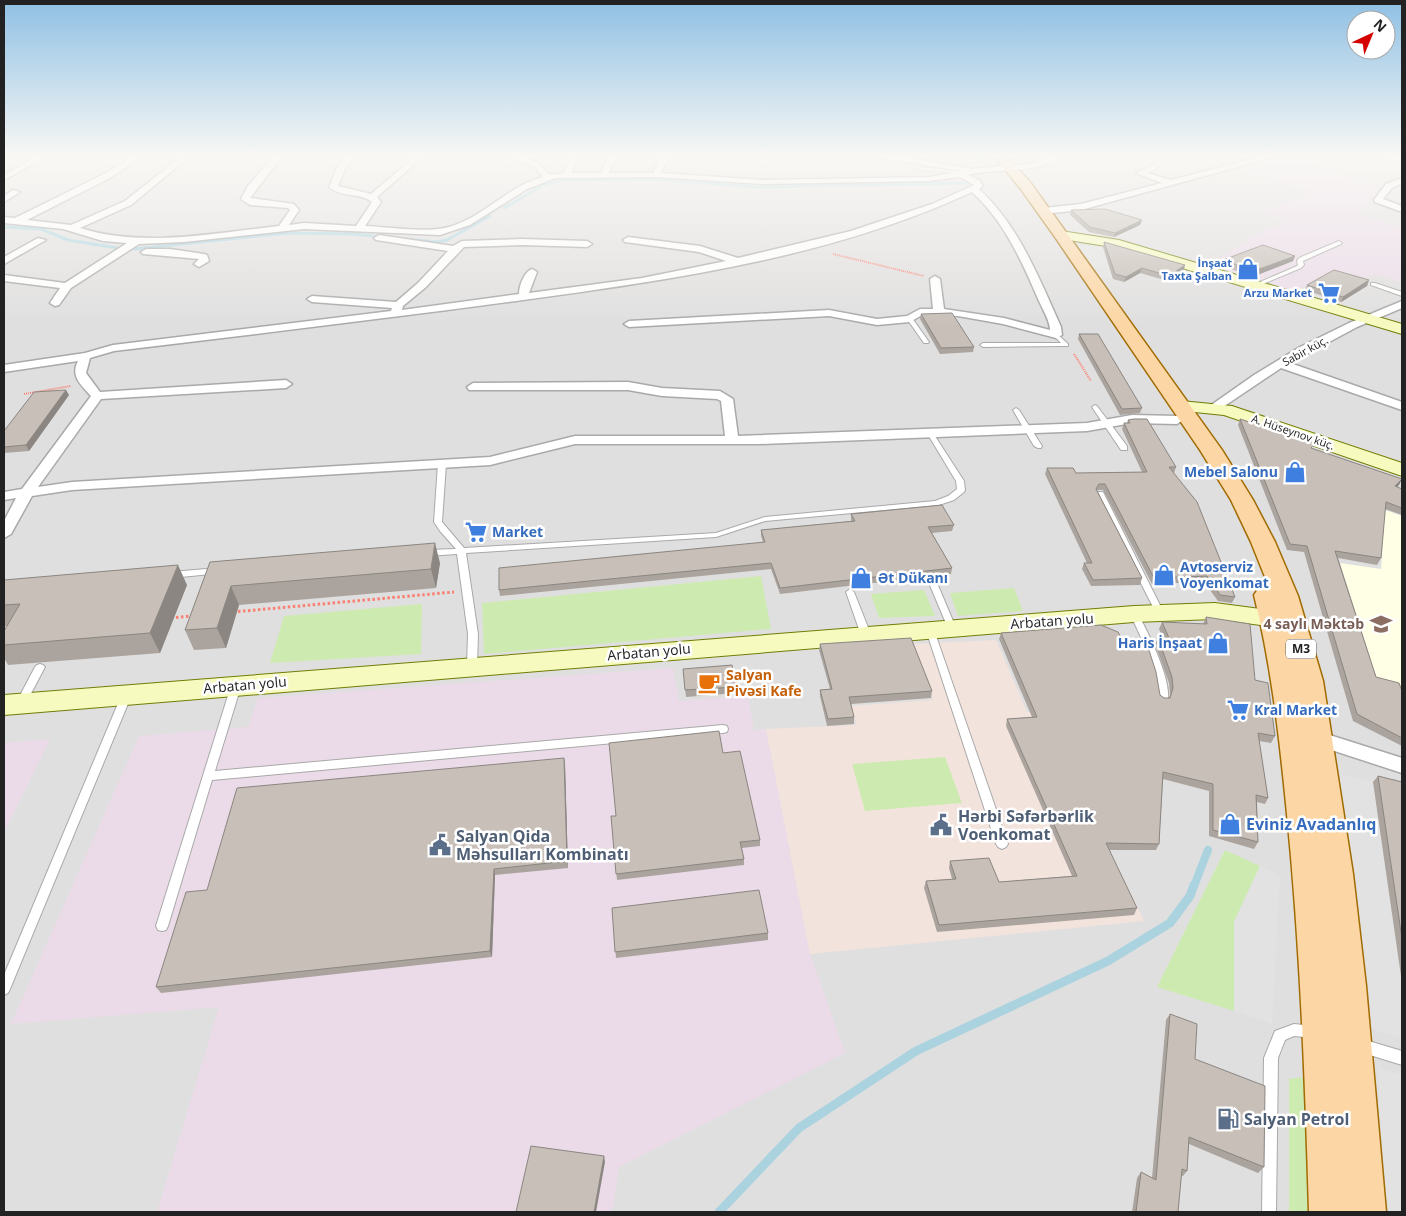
<svg xmlns="http://www.w3.org/2000/svg" width="1406" height="1216" viewBox="0 0 1406 1216" font-family="'Open Sans',sans-serif">
<style>
.residential{fill:#e0dfdf}
.industrial{fill:#ebdbe8}
.education{fill:#ffffe5}
.military{fill:#f3e3dd}
.grass{fill:#cdebb0}
.parking{fill:#e2e2e2}
.lines{fill:none;stroke-linecap:round;stroke-linejoin:round}
.stream-far2{stroke:#aad3df;stroke-width:3}
.stream-far1{stroke:#aad3df;stroke-width:8}
.stream{stroke:#aad3df;stroke-width:9}
.lane-casing{stroke:#a9a9a9;stroke-width:2}
.street-casing{stroke:#a9a9a9;stroke-width:3}
.secondary-casing{stroke:#707d05;stroke-width:2}
.primary-casing{stroke:#a06b00;stroke-width:3}
.path-far1{stroke:#fa8072;stroke-width:2;stroke-dasharray:1 1;stroke-linecap:butt}
.path{stroke:#fa8072;stroke-width:3;stroke-dasharray:2.5 2.5;stroke-linecap:butt}
.lane{fill:#fff;fill-rule:evenodd}
.street{fill:#fff;fill-rule:evenodd}
.secondary{fill:#f7fabf;fill-rule:evenodd}
.primary{fill:#fcd6a4;fill-rule:evenodd}
.wall{fill:#aba49e}
.shaded-wall{fill:#8b8681}
.building{fill:#c7bfb8;stroke:#8b8681}
.labels{text-anchor:middle;stroke-width:5;stroke-linejoin:round;paint-order:stroke}
.far-shop-label{font-size:11px;font-weight:bold;fill:#366cbe;stroke:#fff;text-anchor:end}
.far-street-label{font-size:11px;fill:#222;stroke:#fff}
.shield{fill:#fff;stroke:#646464;stroke-width:1}
.shield-label{font-size:12px;font-weight:bold;fill:#222}
.shop-label{font-size:14px;font-weight:bold;fill:#366cbe;stroke:#fff;text-anchor:start}
.street-label{font-size:14px;fill:#222;stroke:#fff}
.education-label{font-size:14px;font-weight:bold;fill:#785e54;stroke:#fff;text-anchor:end}
.food-label{font-size:14px;font-weight:bold;fill:#c56008;stroke:#fff;text-anchor:start}
.near-service-label{font-size:16px;font-weight:bold;fill:#4e5e75;stroke:#fff;text-anchor:start}
.near-shop-label{font-size:16px;font-weight:bold;fill:#366cbe;stroke:#fff;text-anchor:start}
</style>
<rect width="100%" height="100%" fill="#f2efe9"/>
<path class="residential" d="M4,156H1402V1212H4Z"/>
<path class="industrial" d="M1288,157L1382,188L1357,214L1402,227V283L1375,274L1357,281L1330,273L1295,291L1210,264L1260,233L1288,220L1260,212L1312,193L1246,169Z
M673,668L679,701L748,696L754,731L766,729L810,954L845,1053L619,1167L612,1212H157L219,1007L11,1024L139,736L248,727L258,698Z
M50,739L4,833V743Z"/>
<path class="education" d="M1385,510L1402,516V691L1400,686L1377,680L1340,563L1381,569Z"/>
<path class="military" d="M996,640L1027,712L1042,711L1144,921L810,954L766,729L857,725L851,706L933,700L913,644Z"/>
<path class="grass" d="M761,576L771,629L484,654L482,603Z
M1014,588L1023,611L958,616L950,593Z
M924,590L935,616L879,618L871,594Z
M422,604L421,654L270,663L284,616Z
M945,757L962,803L865,811L852,764Z
M1225,850L1260,866L1234,922V1011L1157,987Z
M1311,1076L1313,1212H1289V1079Z"/>
<path class="parking" d="M1102,245L1113,279L1098,277L1078,246Z
M1338,774L1373,782L1402,983V1039L1372,1029Z
M1260,866L1280,875L1272,1024L1234,1011V922Z
M1378,1068L1402,1075V1212H1385Z"/>
<g class="lines">
<path class="stream-far2" d="M979,156L984,163
M504,208L545,184L566,180L652,179L757,187L970,183
M4,227L41,229L68,240L118,248
M134,249L288,233L352,234L437,242L447,240L490,216"/>
<path class="stream-far1" d="M1194,886L1208,850"/>
<path class="stream" d="M719,1212L799,1128L916,1051L1108,961L1170,923L1190,896L1194,885"/>
<g class="lane-casing">
<path id="lane" d="M1321,156H1326L1338,160L1336,161Z
M918,167L965,172L967,173L965,174L916,169Z
M1339,241L1342,243L1341,244L1303,261L1304,265L1301,268L1258,286L1253,285L1297,266L1298,265L1297,260L1301,257Z
M1371,283H1375L1402,292V296L1371,285Z
M908,318H912L929,342L928,343H924L907,319Z
M1056,333L1068,344V346L983,347L980,345L983,343H1061L1053,335Z
M1095,405L1097,406L1127,446V450H1121L1092,407Z
M1016,408L1019,410L1042,446L1041,448H1038L1034,446L1013,410Z
M930,431L933,433L964,481L965,490L964,492L954,500L939,505L765,521L716,537L466,553L478,634L477,666L475,668H469L467,666L468,634L457,554L427,556L423,553L427,550L456,549L440,531L434,522L438,464L442,462L446,464L442,522L464,548L716,533L765,517L935,501L948,496L957,489L956,481L927,433Z
M1097,492H1103L1104,494L1164,613L1163,615H1157L1156,613L1096,494Z
M218,568L222,571L221,573L171,578L167,575L171,572Z
M933,580L937,583L956,628L955,630H949L948,628L929,583Z
M850,589L854,592L871,635L869,637H863L861,635L846,592Z
M1134,611L1138,614C1148,632 1174,684 1167,703H1161L1159,701C1155,669 1144,642 1130,614Z
M930,627L934,630L1008,844L1006,847L1002,849L998,847L996,844L926,630Z
M40,664L43,665L45,667L26,703L24,705H18L16,703L35,667L37,665Z
M236,683L239,684L241,686L215,771L723,725L727,726L728,729L727,732L723,733L212,780L168,926L166,930L162,931L158,930L156,926L231,686L233,684Z
M127,691L130,692L132,694L10,989L8,993L4,995V975L122,694L124,692Z
M1294,1024L1314,1026L1319,1027L1321,1032L1319,1037L1314,1038L1294,1036L1285,1040L1278,1058L1276,1212H1262L1264,1058L1275,1031Z
M1362,1039L1402,1051V1065L1357,1051L1355,1046L1357,1041Z"/>
</g>
<g class="street-casing">
<path id="street" d="M38,156H47L4,180V175Z
M134,156H143L110,178L27,220L71,225L125,201L182,156H190L131,205L80,228C144,248 213,233 279,226L290,210L288,208L250,205L241,199L248,186L274,156H282L250,198L294,204L299,210L289,225L304,223L356,226L372,202C360,192 341,198 329,187L337,168L347,156H355L345,169L338,186L371,194L416,156H424L377,197L381,202L365,226C387,227 429,233 449,227C484,217 508,186 543,177L535,167L508,156C526,156 539,161 550,175L563,173L572,156H580L571,173H601L608,156H616L609,173H653L661,156H669L661,173L763,180L929,177L962,171L882,158L878,156H894L972,169L1030,164L1051,156H1061C1043,174 993,168 968,175L979,180L983,186L979,189C1019,226 1039,278 1061,327L1062,335L1056,338L1003,324L958,316L922,315L910,322L877,325L829,316L629,327L624,324L629,321L829,310L877,319L907,316L920,309H933L930,279L935,276L940,279L944,309L1004,318L1050,330C1050,321 1043,310 1039,301C1022,262 1005,222 972,192C830,258 671,280 516,301C382,319 248,335 114,351L90,358L86,373L100,392L286,380L292,384L286,388L101,399L38,487L72,482L490,457L575,436H725L721,401L717,399L662,396L628,390H469L467,387L473,383L628,382L662,388L720,391L733,399L738,436L1087,423L1132,415L1177,416L1183,420L1177,424L1132,423L1087,431L759,444H575L490,465L72,490L32,496L11,534L4,538V521L16,498L4,500V492L22,489L91,396C81,385 70,376 78,361L4,372V365L85,353L113,345L391,311L392,308L312,302L307,299L312,296L396,302L418,283L448,251L376,240L374,238L379,235L453,246L462,241L522,239L587,241L592,244L587,247L522,245L464,247L426,287L403,306L402,310L519,294C519,286 524,272 532,269L537,272L529,293L642,278L726,261L699,252L625,242L623,240L628,237L700,246L738,258L851,231L932,204L974,185L960,177L929,181L763,184L656,177L555,178L527,189L470,225L440,235L304,229L184,242L139,244L71,288L59,305L55,306L50,303L60,288L4,281V275L65,283L127,243L103,241L63,229L4,223V217L15,218L104,174Z
M1265,156H1277L1081,210L1043,214L1039,211L1043,208L1081,204L1162,183L1136,173L1153,165H1156V169L1147,173L1171,180Z
M1381,156L1402,159V163L1382,158Z
M1402,178V183L1392,188L1383,199L1402,206V212L1375,202L1374,200L1386,184Z
M13,190L20,192L4,202V196Z
M38,238L46,240L4,264V257Z
M146,249H170L204,254L207,255L209,261L199,267L194,264L199,259L143,254L141,252Z
M1402,301V308L1357,327L1290,363L1402,402V410L1281,368L1217,411L1213,412L1207,408L1254,375L1300,347L1349,323Z
M1317,731L1402,758V773L1310,743L1308,738L1310,733Z"/>
</g>
<g class="secondary-casing">
<path id="secondary" d="M1061,231L1119,240L1402,324V334L1112,247L1056,238L1054,235L1056,232Z
M1181,401L1232,406L1402,463V476L1224,415L1175,410L1172,406L1175,402Z
M1215,603L1290,613L1299,615L1302,621L1299,627L1290,629L1215,619L1134,622L4,715V695L1134,606Z"/>
</g>
<g class="primary-casing">
<path id="primary" d="M994,156H1006L1030,182L1222,450L1253,500L1275,542L1298,596L1323,681L1353,874L1366,986L1386,1212H1309C1305,1076 1300,940 1286,804C1279,734 1271,664 1254,595L1258,589L1269,587L1251,542L1231,500L1200,450L1055,237L1020,188Z"/>
</g>
<path class="path-far1" d="M833,254L924,276
M1074,354L1091,381
M24,394L71,386"/>
<path class="path" d="M233,612L454,592
M171,618L192,616"/>
<use href="#lane" class="lane"/>
<use href="#street" class="street"/>
<use href="#secondary" class="secondary"/>
<use href="#primary" class="primary"/>
</g>
<path class="wall" d="M1071,210L1142,220L1140,225L1114,237L1089,232L1070,215Z
M1104,242L1184,270L1168,281L1140,273L1124,282L1113,279L1103,247Z
M1223,260L1293,261L1252,277L1221,265Z
M1369,280L1367,286L1341,302L1305,290L1307,285Z
M921,314L974,347L973,352L940,354L920,319Z
M1079,334L1142,408L1140,413L1120,415L1078,339Z
M69,395L29,451L4,453V431Z
M1240,419L1399,485L1397,487L1402,489V515L1385,509L1381,558L1377,565L1338,558L1376,677L1402,691V746L1353,721L1304,552L1287,550L1238,425Z
M1128,420L1176,467L1174,473H1173L1235,597L1232,603L1218,601L1204,582L1152,584L1103,490H1097L1142,578L1140,585L1091,586L1082,569L1084,563H1087L1045,474L1047,468L1076,473L1142,472L1122,429L1124,423H1127Z
M851,514L954,525L952,531L932,533L952,568L951,574L780,594L771,569L500,596L499,590L763,542L761,536V530L851,521Z
M210,562L440,563L436,588L239,605L226,648L194,650L185,630Z
M4,580L187,585L160,653L8,665L4,658V631L7,626H4Z
M1206,617L1255,680L1275,736L1271,743L1259,741L1268,798L1265,804L1257,802L1258,842L1254,849L1209,836V791L1163,779L1159,844L1156,850H1109L1137,908L1134,915L937,932L924,888L926,881L952,879L949,868L950,861L999,882L1072,876L1006,726L1007,719L1032,717L999,639L1001,633L1122,639L1160,695L1164,698H1169L1170,695L1169,683L1155,644L1158,638H1163L1159,629L1162,622L1203,624Z
M820,644L932,691L931,698L851,704L854,717V724L827,726L820,696V690L830,689L819,650Z
M683,669L736,687V693L686,697Z
M723,753L760,840V846L742,848L744,859V865L617,880L611,816H616Z
M564,758L565,764L568,868L495,875L492,957L161,993L156,987L207,890Z
M1378,776L1402,782V983L1373,782Z
M612,908L768,933V940L616,958Z
M1170,1014L1195,1059L1264,1167L1258,1173L1189,1144L1187,1171L1183,1176H1181L1178,1212H1132L1137,1178L1141,1172L1152,1178L1166,1020Z"/>
<path class="shaded-wall" d="M1142,220L1140,225L1114,237L1115,233Z
M1295,256L1293,261L1252,277L1254,271Z
M1185,265L1184,270L1168,281L1169,276Z
M1142,268L1140,273L1124,282L1126,277Z
M1369,280L1367,286L1341,302L1343,297Z
M66,390L69,395L29,451L26,445Z
M1402,479L1399,485L1391,492L1395,486Z
M435,543L440,563L436,588L431,569Z
M178,565L187,585L160,653L150,633Z
M231,586L239,605L226,648L217,628Z
M564,758L565,764L568,868L567,861Z
M494,869L495,875L492,957L490,951Z
M604,1156L605,1162L596,1212H594Z"/>
<path class="building" d="M1105,209L1142,220L1115,233L1090,227L1071,210Z
M1104,242L1185,265L1169,276L1142,268L1126,277L1115,274Z
M1263,245L1295,256L1254,271L1223,260Z
M1334,270L1369,280L1343,297L1307,285Z
M952,313L974,347L941,348L921,314Z
M1079,334H1098L1142,408L1122,409Z
M66,390L26,445L4,447V431L34,392Z
M1134,419H1147L1176,467H1169L1197,502L1235,597L1220,595L1207,576L1154,578L1105,484H1099L1096,489L1142,578L1093,580L1084,563H1092L1047,468H1073L1076,473L1147,472L1124,423H1130L1128,420Z
M1240,419L1315,443L1311,448L1402,479L1395,486L1402,489V508L1386,502L1381,558L1335,551L1376,677L1399,683L1402,691V738L1357,714L1307,546L1290,544Z
M942,505L954,525L928,527L952,568L780,588L771,563L499,590V568L765,542L761,530L855,521L851,514Z
M435,543L431,569L231,586L217,628L185,630L210,562Z
M178,565L150,633L4,645V631L20,604L4,605V580Z
M1206,617L1250,624L1255,680L1268,683L1275,736L1258,733L1268,798L1256,795L1258,842L1213,830V784L1163,772L1159,844L1106,843L1137,908L939,925L926,881L956,879L950,861L989,858L999,882L1077,876L1007,719L1037,717L1001,633L1101,625L1118,632L1122,639L1145,638L1156,672L1160,695L1164,698H1170L1173,688L1172,677L1158,638H1169L1162,622L1207,624Z
M911,638L932,691L849,697L854,717L828,719L820,690L832,689L820,644Z
M732,665L736,687L685,690L683,669Z
M719,731L723,753L740,751L760,840L740,842L744,859L616,874L611,816H616L609,743Z
M564,758L567,861L494,869L490,951L156,987L186,892L207,890L237,788Z
M1378,776L1402,782V939Z
M759,890L768,933L615,952L612,908Z
M1170,1014L1197,1024L1195,1059L1265,1086L1264,1167L1189,1137L1187,1171L1182,1169L1178,1212H1136L1141,1172L1156,1180Z
M531,1146L604,1156L594,1212H516Z"/>
<linearGradient id="sky" x2="0" y2="1"><stop stop-color="#8fc0e4"/><stop offset="0.48" stop-color="#f9f8f5"/><stop offset="1" stop-color="#f9f8f5" stop-opacity="0"/></linearGradient>
<rect width="1406" height="326" fill="url(#sky)"/>
<defs>
<g id="shop-bare" transform="scale(1.725)"><path d="M-5-2.5h2.3a2.7 3.5 0 0 1 5.4 0H5L5.5 6h-11ZM-1.5-2.5h3a1.5 2.3 0 0 0-3 0Z" fill="#3f7fe0" stroke="#fff" stroke-width="2.5" paint-order="stroke"/></g>
<g id="supermarket-bare" transform="scale(1.725)"><path d="M-6-5.5h2.5l.6 2H6L4.5 2H-2.5L-4.4-4H-6ZM-1.5 3.2a1.3 1.3 0 1 0 .1 0ZM3 3.2a1.3 1.3 0 1 0 .1 0Z" fill="#3f7fe0" stroke="#fff" stroke-width="2.5" paint-order="stroke"/></g>
<g id="school-bare" transform="scale(1.725)"><path d="M0-5L7-2L0 1L-7-2ZM-4 1L0 2.5L4 1V4Q0 6-4 4Z" fill="#8d6e63" stroke="#fff" stroke-width="2.5" paint-order="stroke"/></g>
<g id="cafe-bare" transform="scale(1.725)"><path d="M-5.5-4.5H6V0H3Q3 3.5 0 3.5H-2.5Q-5.5 3.5-5.5 0ZM3-3.2v2h1.7v-2ZM-6 4.5H4V6H-6Z" fill="#e8710a" stroke="#fff" stroke-width="2.5" paint-order="stroke"/></g>
<g id="civic-bare" transform="scale(1.725)"><path d="M-.6-6.5H3V-4.5H.6V-3L4-1V1h2V6H-6V1h2V-1L-.6-3ZM-1.2 2.5V6h2.4V2.5Z" fill="#5c6f8a" stroke="#fff" stroke-width="2.5" paint-order="stroke"/></g>
<g id="fuel-bare" transform="scale(1.725)"><path d="M-5.5-6h7V0h2V4h1.3V-2.5L3-4.5l.8-.8L6-3V5H2.5V1h-1V6h-7ZM-4.2-4.7v3.2H.2V-4.7Z" fill="#5c6f8a" stroke="#fff" stroke-width="2.5" paint-order="stroke"/></g>
</defs>
<g fill-rule="evenodd">
<use href="#shop-bare" x="1248" y="269"/>
<use href="#supermarket-bare" x="1329" y="293"/>
<use href="#shop-bare" x="1295" y="472"/>
<use href="#supermarket-bare" x="476" y="532"/>
<use href="#shop-bare" x="1164" y="575"/>
<use href="#shop-bare" x="861" y="578"/>
<use href="#school-bare" x="1381" y="624"/>
<use href="#shop-bare" x="1218" y="643"/>
<use href="#cafe-bare" x="709" y="683"/>
<use href="#supermarket-bare" x="1238" y="710"/>
<use href="#shop-bare" x="1230" y="824"/>
<use href="#civic-bare" x="941" y="825"/>
<use href="#civic-bare" x="440" y="845"/>
<use href="#fuel-bare" x="1228" y="1119"/>
</g>
<g class="labels">
<g class="far-shop-label">
<text x="1232" y="267">İnşaat<tspan x="1232" dy="13">Taxta Şalban</tspan></text>
<text x="1312" y="297">Arzu Market</text>
</g>
<g class="far-street-label">
<text transform="translate(1305 351) rotate(-29)" y="4">Sabir küç.</text>
<text transform="translate(1293 432) rotate(19)" y="4">A. Hüseynov küç.</text>
</g>
<rect class="shield" x="1286" y="639.5" width="30" height="19" rx="4"/>
<g class="shield-label">
<text x="1301" y="653">M3</text>
</g>
<g class="shop-label">
<text x="1278" y="477" text-anchor="end">Mebel Salonu</text>
<text x="492" y="537">Market</text>
<text x="1180" y="572">Avtoserviz<tspan x="1180" dy="16">Voyenkomat</tspan></text>
<text x="878" y="583">Ət Dükanı</text>
<text x="1202" y="648" text-anchor="end">Haris İnşaat</text>
<text x="1254" y="715">Kral Market</text>
</g>
<g class="street-label">
<text transform="translate(1052 621) rotate(-4)" y="5">Arbatan yolu</text>
<text transform="translate(649 652) rotate(-5)" y="5">Arbatan yolu</text>
<text transform="translate(245 685) rotate(-5)" y="5">Arbatan yolu</text>
</g>
<g class="education-label">
<text x="1364" y="629">4 saylı Məktəb</text>
</g>
<g class="food-label">
<text x="726" y="680">Salyan<tspan x="726" dy="16">Pivəsi Kafe</tspan></text>
</g>
<g class="near-service-label">
<text x="958" y="822">Hərbi Səfərbərlik<tspan x="958" dy="18">Voenkomat</tspan></text>
<text x="456" y="842">Salyan Qida<tspan x="456" dy="18">Məhsulları Kombinatı</tspan></text>
<text x="1244" y="1125">Salyan Petrol</text>
</g>
<g class="near-shop-label">
<text x="1246" y="830">Eviniz Avadanlıq</text>
</g>
</g>
<rect width="1406" height="1216" fill="none" stroke="#222222" stroke-width="10"/>
<g transform="translate(1371 35) rotate(44)"><circle r="24" fill="#ffffff" stroke="#a7a7a7"/>
<path d="M0-4L9 19L0 12L-9 19Z" fill="#d40000"/>
<text y="-8" font-size="14" font-weight="bold" text-anchor="middle" fill="#222222">N</text>
</g>
</svg>
